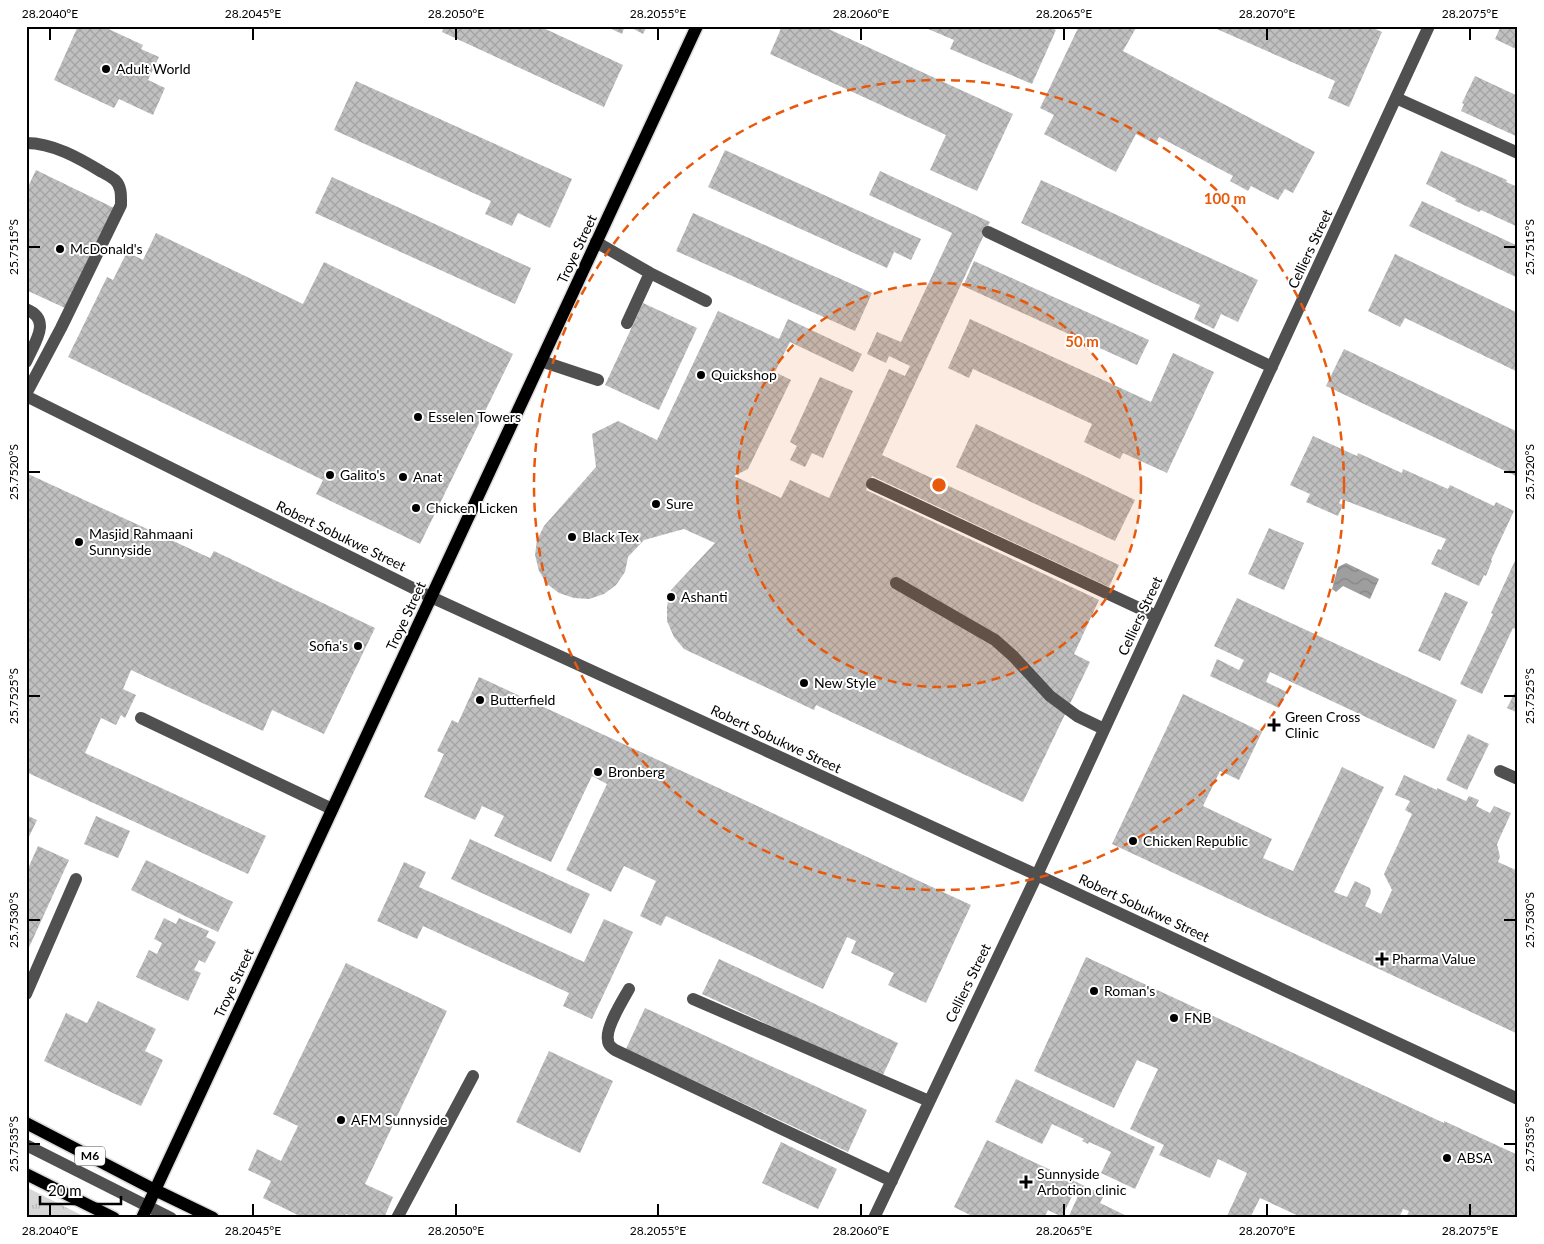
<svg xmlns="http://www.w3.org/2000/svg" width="1544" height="1244" viewBox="0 0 1544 1244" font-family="Lato,sans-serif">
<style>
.grass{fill:url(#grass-tufts)}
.water{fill:url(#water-waves)}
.building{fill:url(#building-cross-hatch)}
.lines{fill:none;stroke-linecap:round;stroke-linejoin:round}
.major-casing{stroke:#dbdbdb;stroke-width:15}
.minor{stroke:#505050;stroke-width:12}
.major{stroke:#000;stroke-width:12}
.ticks{fill:none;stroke:#000;stroke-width:2}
.ring{fill:none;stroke:#e8590c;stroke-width:2.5;stroke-dasharray:9 6}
.poi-dot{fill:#000;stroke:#fff;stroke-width:2}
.labels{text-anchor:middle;stroke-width:4;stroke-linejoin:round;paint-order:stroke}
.shield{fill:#fff;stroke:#4c4c4c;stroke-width:1}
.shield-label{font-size:12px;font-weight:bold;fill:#000}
.poi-label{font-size:14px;fill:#000;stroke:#fff;text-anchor:start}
.street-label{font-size:14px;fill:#000;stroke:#fff}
.centre{fill:#e8590c;stroke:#fff;stroke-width:2.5}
.ring-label{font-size:15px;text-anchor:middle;font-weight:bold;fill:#e8590c;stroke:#fff;stroke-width:4;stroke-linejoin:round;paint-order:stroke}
.neatline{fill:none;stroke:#000;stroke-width:2}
.ticks-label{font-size:12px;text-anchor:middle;fill:#000}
</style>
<defs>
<pattern id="grass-tufts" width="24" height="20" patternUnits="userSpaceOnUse" patternTransform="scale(1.25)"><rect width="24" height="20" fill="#d7d7d7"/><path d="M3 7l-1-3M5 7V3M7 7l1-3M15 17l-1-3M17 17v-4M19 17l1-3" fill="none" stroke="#b7b7b7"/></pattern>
<pattern id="water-waves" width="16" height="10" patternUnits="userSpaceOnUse" patternTransform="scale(1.25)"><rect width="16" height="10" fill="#9e9e9e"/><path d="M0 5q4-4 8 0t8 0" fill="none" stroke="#868686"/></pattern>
<pattern id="building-cross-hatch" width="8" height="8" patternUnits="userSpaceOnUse" patternTransform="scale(1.25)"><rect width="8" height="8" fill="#c0c0c0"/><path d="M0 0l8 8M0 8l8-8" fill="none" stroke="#a3a3a3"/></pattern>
</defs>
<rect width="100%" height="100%" fill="#fff"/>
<path class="grass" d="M26,1187L87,1218H26Z"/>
<path class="water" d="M1346,563L1379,579L1370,599L1343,586L1336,592L1332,589L1338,567Z"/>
<path class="building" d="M78,26H102L143,45L141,49L159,57L148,80L165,88L153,115L119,99L114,108L54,80Z
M444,26H539L623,65L604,107L442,32Z
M605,26H625L622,34Z
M628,26H647L643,34Z
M782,26H822L1013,114L977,191L930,170L946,135L770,54Z
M921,26H1047L1056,30L1032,84L950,49L954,40Z
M1079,26H1133L1136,28L1123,51L1315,152L1293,193L1285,189L1278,200L1251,186L1248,191L1230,181L1233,176L1159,137L1155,144L1136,134L1116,172L1044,134L1054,115L1040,108Z
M1210,26H1369L1382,32L1349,107L1328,98L1335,81Z
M1501,26H1518V50L1495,39Z
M1475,76L1518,96V137L1461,111L1464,104L1462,103Z
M356,81L572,179L550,228L518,213L512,226L485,214L491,201L334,130Z
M725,150L921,239L911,260L894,252L887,268L708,187Z
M1441,151L1507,180L1506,182L1518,187V227L1481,210L1479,212L1455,201L1456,199L1426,184Z
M36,170L114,208L65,308L26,290V191Z
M880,171L990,222L882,455L1119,565L1109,587L872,476L866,490L1099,600L1074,654L1090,662L1023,802L816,705L814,710L684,649L674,637L667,621V606L671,590L715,543L684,529L644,540L628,557L625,572L616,585L604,594L589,599L574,598L559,593L547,584L539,571L535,555L537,540L544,526L596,467L592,434L618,421L657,440L718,311L779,339L788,319L862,354L853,372L790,342L775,372L791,380L748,469L734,476L781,498L790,480L829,498L889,369L905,376L910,366L889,356L886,363L867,354L877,332L901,342L952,233L869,195Z
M332,177L531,268L515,304L315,213Z
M1041,180L1258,280L1238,322L1221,314L1214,329L1194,319L1200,305L1021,223Z
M1422,201L1518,246V278L1409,226Z
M693,213L872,293L855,331L676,251Z
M156,233L303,304L324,262L513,354L420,544L316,494L323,480L68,357L107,277L113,280L127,252L143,260Z
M1395,254L1518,313V372L1405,318L1400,327L1368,311Z
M974,261L1149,340L1137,365L963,286Z
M643,303L697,328L659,410L605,385Z
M970,319L1151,402L1173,353L1214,372L1167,473L1123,453L1120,459L1084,442L1092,424L973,369L969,378L948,368Z
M1344,349L1518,432V477L1326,386Z
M820,377L853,391L823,458L812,453L805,467L790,460L797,446L790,442Z
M976,424L1135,500L1115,541L956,467Z
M1313,436L1357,456L1358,453L1402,473L1403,469L1448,489L1450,485L1494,506L1496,502L1514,511L1491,560L1492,561L1486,576L1484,575L1479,586L1431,564L1438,549L1441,550L1446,539L1341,499L1339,503L1343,505L1338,516L1306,502L1310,494L1290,485Z
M26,473L210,558L214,551L375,628L324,734L272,710L263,731L131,670L123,689L136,695L125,718L121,715L116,725L101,718L85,753L266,836L248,874L26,772Z
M1269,528L1304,543L1284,590L1248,574Z
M1518,554V630L1513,628L1482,694L1460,684L1493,614L1491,613Z
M1445,592L1468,602L1440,661L1418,651Z
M1237,598L1457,700L1434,749L1270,672L1266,682L1287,692L1279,708L1210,676L1217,659L1239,670L1244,660L1214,646Z
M479,677L971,905L926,1003L888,985L894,973L851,953L856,941L847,937L823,989L666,916L661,926L640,916L656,881L624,866L611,892L566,870L607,784L592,776L551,862L494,836L504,816L482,806L475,820L424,797L444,754L437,751L452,720L458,723Z
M1518,686V713L1507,708Z
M1183,694L1262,732L1239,780L1220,771L1203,806L1272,839L1263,858L1293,871L1342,767L1384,787L1334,892L1347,897L1355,881L1370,888L1371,893L1365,906L1381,914L1392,890L1384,874L1412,814L1405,810L1410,801L1395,795L1404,775L1437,790V788L1466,801L1469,796L1479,800L1476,806L1490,813L1494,806L1511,813L1497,844L1500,857L1498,862L1518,871V1034L1112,844Z
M1468,734L1489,744L1467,790L1446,780Z
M26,815L37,820L26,843Z
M96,816L130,831L118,858L84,844Z
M470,839L590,894L571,934L451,879Z
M38,846L69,860L26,954V873Z
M146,860L233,902L218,932L131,890Z
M404,862L426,872L419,887L584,962L604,919L633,932L592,1019L563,1006L569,993L423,926L417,939L377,921Z
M164,918L176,924L179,918L209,931L206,937L216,942L205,963L199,960L194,970L201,973L188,1001L136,977L149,950L157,954L162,943L154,939Z
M1086,957L1444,1123V1121L1518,1155V1218H1406L1409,1211L1403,1209L1399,1218H1303L1260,1198L1250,1218H1230L1227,1216L1247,1173L1218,1159L1210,1178L1159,1155L1164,1145L1130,1129L1158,1069L1137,1060L1114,1108L1034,1071Z
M719,959L898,1043L882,1077L702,994Z
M346,963L447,1011L365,1184L393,1197L384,1218H354L346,1214L344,1218H304L263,1198L271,1181L248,1170L257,1149L281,1161L298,1126L273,1114Z
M98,1001L156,1029L145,1051L163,1060L141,1106L44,1061L66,1013L87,1023Z
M645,1008L867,1110L848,1152L626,1049Z
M549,1051L613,1081L580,1153L516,1122Z
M1016,1079L1155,1147L1135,1189L1101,1173L1111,1152L1089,1142L1088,1144L1082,1141L1084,1139L1052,1124L1042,1144L995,1122Z
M987,1140L1104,1195L1100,1203L1131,1218H1068L1078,1196L1073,1194L1062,1217L1048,1210L1044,1218H976L954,1207Z
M781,1142L837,1169L818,1209L762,1183Z"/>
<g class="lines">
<g class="major-casing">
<path id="major" d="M26,1123L155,1190L213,1218
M26,1174L114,1218
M142,1218L697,26"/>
</g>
<path class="minor" d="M1396,98L1518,153
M26,143C53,143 79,158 102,172C106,174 111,177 115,180C122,187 121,196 121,205L61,328L26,394
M988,232L1272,367
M596,242L650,273L627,323
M650,273L706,301
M26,309C53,320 34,343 26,362
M541,361L598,380
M26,396L431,597L1037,875L1518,1099
M872,484L1156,616
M896,583L995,640L1013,656L1050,696L1077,716L1104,729
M141,718L332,809
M1500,771L1518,779
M629,989C623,1000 605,1028 608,1040C608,1045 611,1047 615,1050L892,1181
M26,994L76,879
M693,999L929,1101
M26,1145L171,1218
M397,1218L473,1076
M874,1218L1037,875L1429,26"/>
<use href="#major" class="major"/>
</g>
<path class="ticks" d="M50,28V40M253,28V40M456,28V40M658,28V40M861,28V40M1064,28V40M1267,28V40M1470,28V40M28,247H40M1504,247H1516M28,472H40M1504,472H1516M28,696H40M1504,696H1516M28,920H40M1504,920H1516M28,1144H40M1504,1144H1516M50,1204V1216M253,1204V1216M456,1204V1216M658,1204V1216M861,1204V1216M1064,1204V1216M1267,1204V1216M1470,1204V1216"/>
<circle cx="939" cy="485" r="202" fill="#e8590c" fill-opacity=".12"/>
<g class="ring">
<circle cx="939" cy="485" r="202"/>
<circle cx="939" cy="485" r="405"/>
</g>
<g class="poi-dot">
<circle cx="106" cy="69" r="5"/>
<circle cx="60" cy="249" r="5"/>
<circle cx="701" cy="375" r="5"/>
<circle cx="418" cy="417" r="5"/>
<circle cx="330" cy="475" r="5"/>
<circle cx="403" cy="477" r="5"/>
<circle cx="656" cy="504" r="5"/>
<circle cx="416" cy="508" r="5"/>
<circle cx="572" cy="537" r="5"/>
<circle cx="79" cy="542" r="5"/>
<circle cx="671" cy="597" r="5"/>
<circle cx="358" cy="646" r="5"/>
<circle cx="804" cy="683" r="5"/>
<circle cx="480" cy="700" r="5"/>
<path d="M1271.5 717.5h5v5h5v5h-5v5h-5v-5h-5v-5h5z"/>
<circle cx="598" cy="772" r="5"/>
<circle cx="1133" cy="841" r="5"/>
<path d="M1379.5 951.5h5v5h5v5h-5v5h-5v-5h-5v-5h5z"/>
<circle cx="1094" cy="991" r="5"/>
<circle cx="1174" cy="1018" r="5"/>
<circle cx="341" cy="1120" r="5"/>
<circle cx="1447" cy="1158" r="5"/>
<path d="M1023.5 1174.5h5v5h5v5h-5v5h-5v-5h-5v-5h5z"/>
</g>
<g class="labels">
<rect class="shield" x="75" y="1146.5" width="30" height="19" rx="4"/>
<g class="shield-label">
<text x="90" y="1160">M6</text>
</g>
<g class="poi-label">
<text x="116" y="74">Adult World</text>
<text x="70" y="254">McDonald's</text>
<text x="711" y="380">Quickshop</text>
<text x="428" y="422">Esselen Towers</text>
<text x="340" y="480">Galito's</text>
<text x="413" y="482">Anat</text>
<text x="666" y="509">Sure</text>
<text x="426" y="513">Chicken Licken</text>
<text x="89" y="539">Masjid Rahmaani<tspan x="89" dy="16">Sunnyside</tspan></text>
<text x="582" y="542">Black Tex</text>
<text x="681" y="602">Ashanti</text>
<text x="348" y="651" text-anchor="end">Sofia's</text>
<text x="814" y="688">New Style</text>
<text x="490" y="705">Butterfield</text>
<text x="1285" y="722">Green Cross<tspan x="1285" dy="16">Clinic</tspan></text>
<text x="608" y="777">Bronberg</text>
<text x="1143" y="846">Chicken Republic</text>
<text x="1392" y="964">Pharma Value</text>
<text x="1104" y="996">Roman's</text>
<text x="1184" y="1023">FNB</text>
<text x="351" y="1125">AFM Sunnyside</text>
<text x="1457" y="1163">ABSA</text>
<text x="1037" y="1179">Sunnyside<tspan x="1037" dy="16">Arbotion clinic</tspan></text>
</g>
<g class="street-label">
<text transform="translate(577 249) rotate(-65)" y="5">Troye Street</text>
<text transform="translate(1310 249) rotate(-65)" y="5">Celliers Street</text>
<text transform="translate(341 536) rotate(26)" y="5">Robert Sobukwe Street</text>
<text transform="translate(406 616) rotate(-65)" y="5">Troye Street</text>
<text transform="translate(1140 616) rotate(-65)" y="5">Celliers Street</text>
<text transform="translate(776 739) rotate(25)" y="5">Robert Sobukwe Street</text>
<text transform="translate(1144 908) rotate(25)" y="5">Robert Sobukwe Street</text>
<text transform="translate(234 983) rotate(-65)" y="5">Troye Street</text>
<text transform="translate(968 983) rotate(-64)" y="5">Celliers Street</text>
</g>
</g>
<circle cx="939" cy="485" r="8" class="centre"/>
<g class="ring-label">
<text x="1225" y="204">100 m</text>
<text x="1082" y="347">50 m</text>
</g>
<rect width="1544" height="1244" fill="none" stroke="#ffffff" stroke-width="55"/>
<path d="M40 1196v8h81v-8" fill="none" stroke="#000000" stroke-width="2.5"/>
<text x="48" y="1196" font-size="15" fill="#000000" stroke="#ffffff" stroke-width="4" paint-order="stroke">20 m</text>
<rect x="28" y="28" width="1488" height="1188" class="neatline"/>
<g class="ticks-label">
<text x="50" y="18">28.2040°E</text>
<text x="253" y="18">28.2045°E</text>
<text x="456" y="18">28.2050°E</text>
<text x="658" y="18">28.2055°E</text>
<text x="861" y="18">28.2060°E</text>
<text x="1064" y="18">28.2065°E</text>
<text x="1267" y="18">28.2070°E</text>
<text x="1470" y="18">28.2075°E</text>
<text transform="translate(14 247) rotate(-90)" y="4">25.7515°S</text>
<text transform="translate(1530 247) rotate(-90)" y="4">25.7515°S</text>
<text transform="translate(14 472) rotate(-90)" y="4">25.7520°S</text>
<text transform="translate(1530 472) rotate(-90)" y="4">25.7520°S</text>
<text transform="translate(14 696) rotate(-90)" y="4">25.7525°S</text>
<text transform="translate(1530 696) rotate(-90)" y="4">25.7525°S</text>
<text transform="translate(14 920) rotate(-90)" y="4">25.7530°S</text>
<text transform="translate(1530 920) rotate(-90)" y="4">25.7530°S</text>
<text transform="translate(14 1144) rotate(-90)" y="4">25.7535°S</text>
<text transform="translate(1530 1144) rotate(-90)" y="4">25.7535°S</text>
<text x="50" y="1235">28.2040°E</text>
<text x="253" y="1235">28.2045°E</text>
<text x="456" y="1235">28.2050°E</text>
<text x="658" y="1235">28.2055°E</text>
<text x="861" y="1235">28.2060°E</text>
<text x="1064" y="1235">28.2065°E</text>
<text x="1267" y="1235">28.2070°E</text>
<text x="1470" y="1235">28.2075°E</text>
</g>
</svg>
